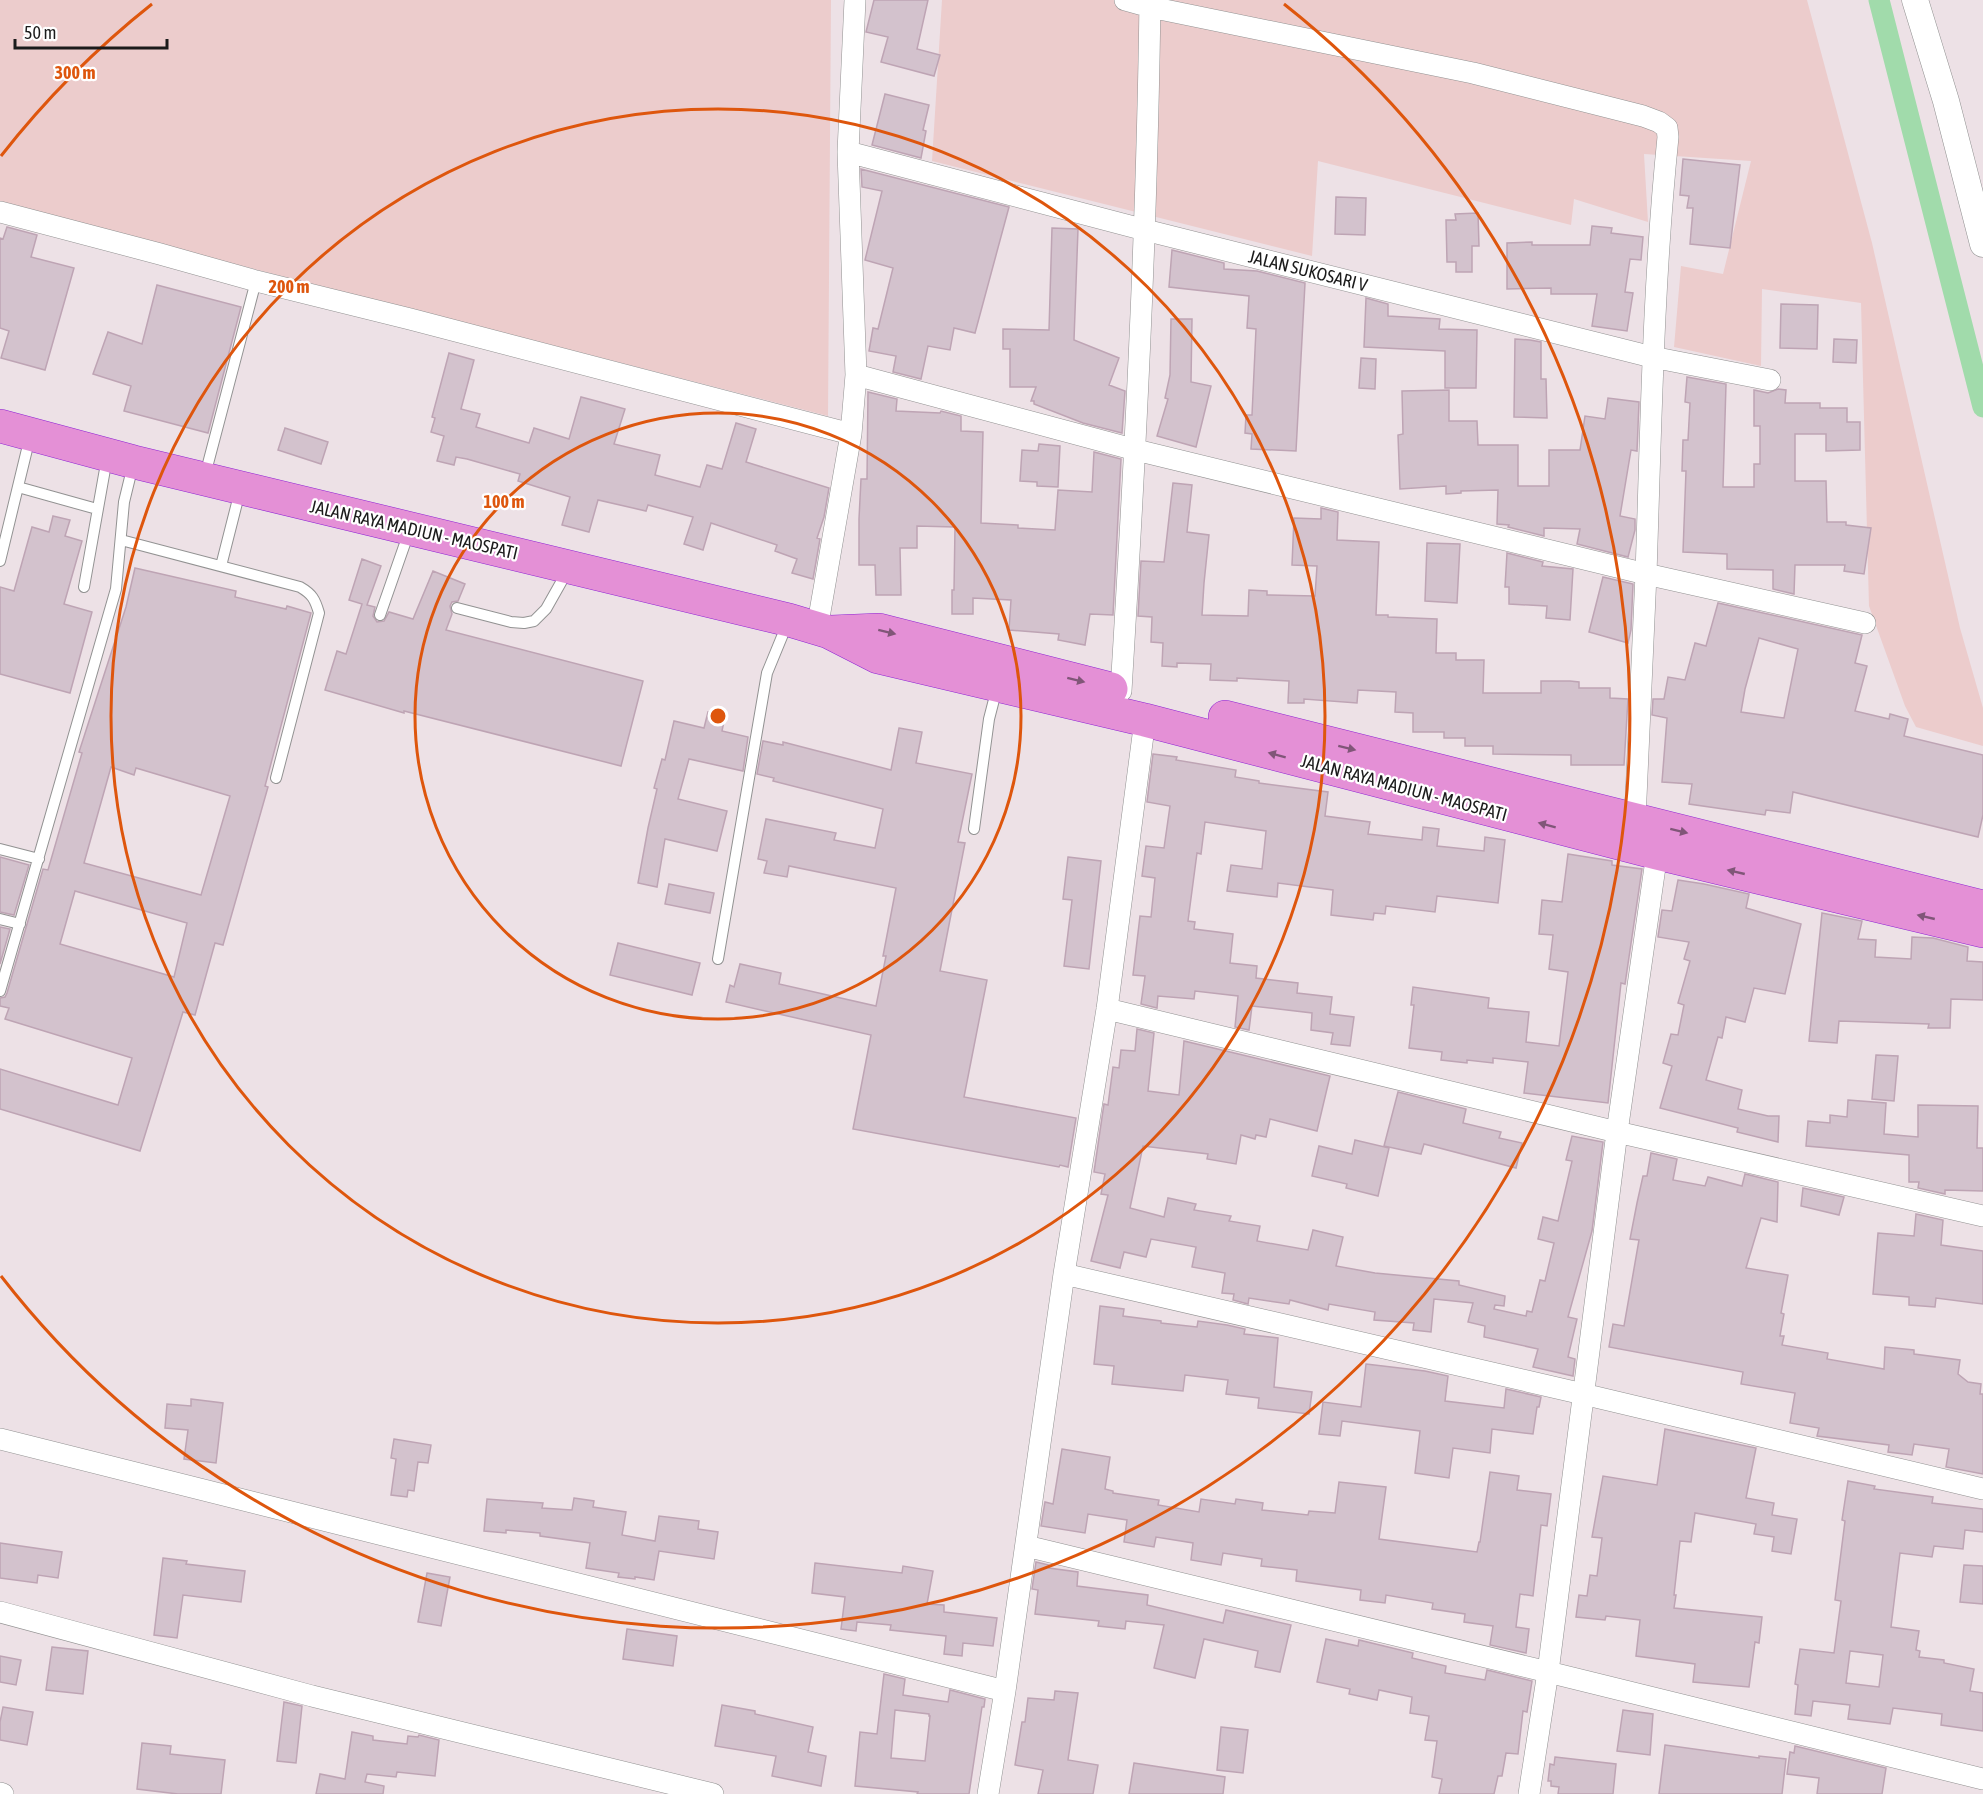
<svg xmlns="http://www.w3.org/2000/svg" width="1983" height="1794" viewBox="0 0 1983 1794" font-family="'Asap Condensed',sans-serif">
<style>
.farmland{fill:#eccccc}
.lines{fill:none;stroke-linecap:round;stroke-linejoin:round}
.canal{stroke:#a1dbab;stroke-width:21}
.building{fill:#d3c2cd;stroke:#bea4b4;stroke-width:1.5;fill-rule:evenodd}
.service-casing{stroke:#929292;stroke-width:12}
.minor-casing{stroke:#929292;stroke-width:22}
.tertiary-casing{stroke:#929292;stroke-width:27}
.trunk-casing{stroke:#8e25d4;stroke-width:34}
.service{stroke:#fff;stroke-width:10}
.minor{stroke:#fff;stroke-width:21}
.tertiary{stroke:#fff;stroke-width:26}
.trunk{stroke:#e490d6;stroke-width:33}
.oneway{fill:#805678}
.ring{fill:none;stroke:#de560d;stroke-width:3}
.labels{text-anchor:middle;stroke-width:4.5;stroke-linejoin:round;paint-order:stroke}
.street-label{font-size:18px;fill:#1b1b1b;stroke:#fff}
.centre{fill:#de560d;stroke:#fff;stroke-width:3}
.ring-label{font-size:18px;text-anchor:middle;font-weight:bold;fill:#de560d;stroke:#fff;stroke-width:4.5;stroke-linejoin:round;paint-order:stroke}
</style>
<rect width="100%" height="100%" fill="#ede1e6"/>
<path class="farmland" d="M0,0H831L828,416L0,204Z
M942,0H1807L1872,243L1960,628L1983,708V746L1916,727L1905,706L1869,606L1861,303L1762,289L1761,366L1674,347L1681,266L1723,274L1751,161L1644,154L1648,222L1574,199L1571,225L1318,161L1312,256L932,161Z"/>
<g class="lines">
<path class="canal" d="M1879,0L1983,407"/>
</g>
<path class="building" d="M874,0H928L917,49L940,55L934,76L881,62L888,37L866,32Z
M885,94L929,105L923,130L926,131L921,158L872,145Z
M1683,159L1740,165L1730,248L1690,244L1693,208H1687L1689,196L1680,195Z
M861,169L1009,207L975,333L954,328L950,350L928,346L921,379L893,372L896,356L869,351L873,328L878,329L893,268L865,260L882,191L862,187Z
M1336,197L1366,198L1365,235L1335,234Z
M1478,213L1479,246H1472V272H1456V262H1447L1446,220H1456L1455,214Z
M1592,226L1612,228L1611,233L1643,237L1641,260L1630,259L1625,292L1633,293L1627,331L1592,326L1597,294H1551V288L1507,289V243L1532,242V245H1590Z
M7,227L37,235L31,257L74,268L45,370L1,358L9,331L0,328V238L3,239Z
M1052,228L1078,229L1074,340L1119,358L1109,385L1125,391L1122,433L1083,423L1034,404V401H1031L1036,387H1010V349H1003V329L1049,330Z
M1172,250L1224,263V269L1257,271L1305,283L1296,451L1251,449L1252,434L1245,433L1246,415H1252L1256,329L1247,328L1249,296L1169,287Z
M157,285L241,307L208,433L124,411L131,386L93,374L108,332L142,344Z
M1366,298L1388,304V316L1440,319L1439,329L1477,330L1476,388H1445V351L1364,347Z
M1781,304L1818,305L1817,349L1780,348Z
M1171,319H1192L1191,382L1211,386L1196,447L1157,436L1168,399L1165,398L1170,375Z
M1515,339L1530,340L1541,342V379H1546L1547,418L1514,417Z
M1834,339L1857,340L1856,363L1833,362Z
M449,353L474,360L461,409L480,414L476,427L529,443L534,428L569,439L581,397L600,402L625,409L614,444L660,455L655,475L700,487L707,465L722,469L736,423L756,429L746,462L829,488L824,517L817,538L820,539L813,579L792,573L797,559L775,551L777,545L711,523L703,550L684,544L693,517L648,505L646,511L598,500L589,532L562,525L570,497L518,481L520,474L467,459L456,457L454,465L437,461L444,436L431,432L435,418L432,417Z
M1361,358L1376,359L1375,389L1359,388Z
M1687,377L1726,384L1723,487H1754V464H1760V426H1754V390L1768,393L1778,389L1786,390L1785,403H1820V408H1847V422H1860V450L1826,451V434H1795V481H1826L1827,522H1846V525L1871,528L1864,574L1844,571L1845,565H1795L1794,594L1773,589V570L1727,569V554L1683,552L1686,471H1682L1683,440H1688L1690,403L1685,402Z
M1449,390V421H1477L1478,445H1518V486H1549V450H1580L1585,416L1605,419L1608,398L1639,402L1637,451L1631,450L1620,516L1635,519V530L1628,557L1577,544L1580,529L1544,528V536L1508,527L1509,525L1497,524L1498,490L1461,491V493L1446,494V486L1400,489L1398,435L1403,434L1402,391Z
M868,392L897,399L896,411L940,413L941,411L961,416V431L983,432L981,523L1018,525V528L1055,530L1058,490L1092,492L1094,452L1121,459L1113,615L1090,614L1085,645L1058,640L1059,634L1009,630L1011,600L973,598V614H952V590H954L955,527L917,526V548H900L901,595H876L875,565H859V519L861,479H867Z
M285,428L328,442L321,464L278,450Z
M1039,444L1060,446L1058,487L1037,486V482L1020,481L1022,450L1038,451Z
M1173,483L1192,485L1187,532L1209,535L1204,583L1202,615L1248,616L1249,590L1267,591V595L1315,596L1317,566L1292,565L1294,518L1321,519V508L1338,512L1337,540L1379,542L1376,615H1388V617L1437,619L1436,653H1456V660H1484L1483,693H1541V681H1570L1579,682V688H1610V698L1628,699L1624,765H1571V755L1493,754V746H1465V738H1444V732H1413V713L1395,712L1396,692L1358,690L1357,703L1304,699V703H1288L1289,681L1237,678V681L1210,680L1211,664L1177,663V667L1162,666L1163,643L1151,642L1152,617L1138,616L1141,561L1164,562Z
M53,516L70,520L65,536L82,541L64,604L92,612L70,693L0,674V587L14,591L32,527L49,532Z
M1427,543L1460,544L1457,603L1425,601Z
M1507,553L1543,562L1542,566L1573,569L1570,620L1546,618L1547,606L1509,604V587H1505Z
M362,559L381,566L367,605L375,607L373,616L377,622L384,621L389,612L413,619L433,571L465,584L458,601L452,602L450,606L452,614L446,630L643,681L621,766L404,711V713L325,690L337,651L346,654L362,604L349,600Z
M135,568L236,591L235,597L286,609L287,606L311,613L265,786L268,787L223,945L215,943L195,1015L183,1012L140,1151L0,1109V1069L118,1105L132,1058L5,1019L9,1008L0,1006V998L5,997L7,993L43,869L48,870L82,753L79,752L126,607ZM111,767L134,775L136,768L230,796L201,895L84,863ZM75,891L187,923L174,977L60,944Z
M1603,577L1633,584L1631,630L1628,643L1589,632Z
M1718,603L1862,635L1855,663L1867,666L1855,711L1889,719L1890,714L1908,719L1904,736L1983,755V815L1978,837L1793,792L1790,813L1766,810L1765,815L1689,804L1692,784L1662,782L1667,718L1652,715L1653,699H1664L1668,677L1685,680L1695,643L1706,646ZM1759,638L1798,649L1784,718L1741,712L1745,689Z
M708,712L725,716L722,731L748,737L743,771L689,759L678,799L727,811L717,851L665,839L657,887L638,883L648,828L657,789L654,788L662,759L665,760L674,721L704,728Z
M899,728L922,732L916,763L972,774L958,842L965,843L940,971L987,980L964,1097L1076,1118L1068,1167L1060,1165L1059,1167L853,1129L871,1035L726,1002L730,985L734,987L740,964L781,973L779,984L876,1006L886,956H883L896,888L789,866L787,877L764,873L767,861L758,859L766,819L836,833L834,840L875,848L883,809L773,781L774,778L757,774L763,741L783,745V742L891,770Z
M1153,754L1177,757L1176,760L1236,770L1235,777L1259,781V783L1328,792L1325,816L1370,822L1368,834L1422,840L1423,827L1439,829L1437,846L1484,851L1485,837L1505,840L1498,903L1437,896L1435,912L1386,906L1385,914L1374,913L1373,920L1331,915L1333,890L1278,883L1277,897L1227,891L1231,865L1262,869L1266,831L1205,822L1201,854L1197,853L1188,921L1195,922L1194,929L1233,934L1230,963L1257,966L1256,978L1298,983L1297,993L1332,997L1330,1014L1354,1017L1350,1046L1331,1044L1333,1033L1311,1030L1312,1013L1252,1006L1249,1030L1235,1027L1238,996L1195,991L1194,999L1158,996L1157,1008L1141,1004L1145,976L1133,975L1140,916L1151,917L1155,878L1142,876L1146,846L1164,848L1170,806L1147,802Z
M1568,854L1612,861V865L1642,869L1625,984L1621,983L1608,1103L1524,1093L1528,1062L1493,1058V1063L1467,1060V1063L1441,1060L1442,1052L1409,1048L1414,1005H1411L1413,987L1489,998L1488,1008L1529,1012L1526,1042L1559,1046L1568,972L1549,969L1553,935L1539,934L1542,900L1562,902Z
M0,857L29,865L14,915L0,912Z
M1068,857L1101,861L1089,969L1064,966L1072,900L1063,899Z
M1678,880L1704,884L1749,894L1746,908L1801,924L1785,994L1754,988L1745,1022L1726,1017L1722,1038L1718,1037L1706,1080L1742,1090L1738,1109L1768,1116H1779L1778,1142L1737,1132L1738,1128L1660,1108L1672,1066L1663,1063L1671,1034L1678,1035L1684,1005L1678,1003L1690,961L1684,959L1689,942L1658,937L1662,910L1672,911Z
M669,884L714,893L710,913L665,904Z
M1822,913L1862,921L1858,939L1876,940L1875,957L1911,959L1912,937L1933,938L1968,947L1967,961L1983,962V1000L1951,999L1950,1028H1928L1929,1024L1839,1021L1837,1043L1809,1041Z
M0,927L10,929L0,964Z
M618,943L700,963L692,995L610,975Z
M1137,1029L1154,1033L1148,1091L1179,1095L1184,1041L1330,1076L1317,1131L1270,1119L1266,1137L1256,1135L1255,1139L1241,1135L1236,1164L1207,1159L1208,1154L1143,1146L1130,1208L1164,1217L1168,1198L1196,1204L1194,1210L1231,1216L1229,1221L1260,1226L1257,1241L1308,1250L1313,1230L1343,1237L1336,1266L1375,1273L1459,1281V1285L1505,1296L1504,1306L1495,1305L1494,1309L1526,1316L1527,1311L1532,1312L1540,1280L1545,1281L1554,1243L1538,1239L1543,1217L1558,1221L1572,1161L1566,1160L1572,1136L1603,1142L1592,1231L1568,1317L1577,1319L1568,1357L1575,1359L1573,1376L1533,1367L1538,1349L1484,1337L1485,1326L1468,1322L1473,1303L1434,1299L1431,1332L1413,1330L1414,1323L1374,1320L1375,1312L1329,1304L1328,1310L1290,1300L1289,1304L1249,1298L1248,1304L1233,1300L1234,1294L1222,1293L1225,1273L1192,1267L1196,1247L1151,1239L1146,1257L1124,1252L1120,1268L1091,1261L1108,1195L1101,1194L1105,1174L1094,1172L1104,1104L1108,1105L1113,1067L1119,1068L1121,1050L1135,1051Z
M1876,1055L1898,1056L1894,1101L1872,1099Z
M1398,1092L1466,1109L1463,1123L1501,1132L1499,1138L1522,1143L1516,1168L1424,1144L1421,1154L1384,1146Z
M1848,1100L1886,1103L1884,1134L1918,1137V1105L1978,1106L1977,1148H1983V1191L1945,1190V1194L1918,1188L1919,1182H1909V1155L1806,1146L1808,1121L1830,1123V1115L1847,1117Z
M1355,1140L1389,1148L1378,1196L1346,1188L1347,1184L1312,1176L1319,1146L1352,1154Z
M1651,1153L1677,1159L1673,1180L1705,1186L1708,1177L1742,1186L1745,1174L1778,1182L1777,1222L1761,1218L1746,1268L1788,1275L1781,1313L1784,1314L1780,1336H1784L1782,1345L1828,1353L1827,1359L1884,1369L1885,1347L1914,1350V1354L1960,1360L1958,1374L1968,1382L1981,1384L1980,1394H1983V1474L1946,1467L1949,1449L1914,1444L1912,1455L1888,1452L1889,1445L1817,1436L1819,1428L1790,1423L1795,1393L1741,1384L1743,1372L1609,1347L1613,1324L1624,1326L1639,1240L1630,1239L1637,1203L1643,1176H1647Z
M1803,1188L1844,1197L1839,1215L1801,1206Z
M1916,1214L1943,1220L1941,1245L1983,1251V1304L1936,1298L1935,1307L1909,1305V1297L1873,1294L1878,1233L1914,1236Z
M1100,1306L1124,1309L1123,1316L1161,1321V1323L1197,1327L1198,1321L1227,1325L1245,1329L1244,1334L1278,1338L1274,1387L1312,1392L1309,1414L1258,1408L1259,1398L1226,1394L1228,1380L1185,1375L1183,1391L1112,1384L1114,1366L1094,1364Z
M1366,1364L1425,1371L1448,1376L1445,1401L1504,1408L1506,1389L1541,1397L1539,1407H1537L1533,1434L1492,1429L1490,1453L1453,1448L1449,1478L1415,1473L1420,1431L1342,1421L1340,1436L1319,1434L1323,1402L1361,1407Z
M191,1399L223,1403L216,1463L184,1459L188,1430L165,1428L167,1404L191,1406Z
M1665,1429L1756,1448L1746,1498L1774,1503L1772,1515L1797,1519L1791,1554L1772,1551L1774,1537L1754,1534L1756,1524L1695,1513L1691,1542L1680,1541L1674,1595H1676L1674,1608L1762,1617L1759,1643L1755,1642L1749,1687L1693,1682L1695,1664L1636,1656L1640,1620L1606,1616L1605,1620L1576,1617L1579,1595L1587,1596L1590,1575L1597,1576L1602,1538L1592,1537L1603,1476L1657,1485Z
M394,1439L431,1445L428,1463L418,1462L414,1491L408,1490L407,1497L391,1495L396,1459L391,1458Z
M1062,1449L1110,1457L1105,1489L1113,1491V1493L1159,1500L1158,1505L1199,1512L1201,1499L1235,1504L1236,1499L1263,1503L1262,1510L1308,1515L1309,1511L1335,1513L1339,1482L1386,1487L1379,1539L1477,1552L1479,1542H1480L1490,1472L1519,1476L1517,1490L1551,1494L1547,1526L1541,1525L1533,1596L1520,1594L1516,1627L1529,1629L1526,1653L1490,1645L1493,1626L1464,1622L1465,1614L1432,1609L1433,1603L1386,1595L1385,1603L1360,1600L1361,1590L1296,1581L1297,1570L1261,1566L1262,1559L1223,1553L1221,1565L1191,1560L1193,1543L1156,1537L1154,1547L1124,1542L1127,1520L1088,1514L1085,1533L1041,1526L1045,1502L1053,1504Z
M1848,1481L1875,1486L1874,1489L1933,1497L1932,1503L1983,1509V1532L1965,1530L1963,1549L1934,1546L1932,1557L1900,1553L1891,1627L1919,1631L1916,1650L1920,1651L1919,1657L1944,1660V1663L1974,1669L1970,1691L1983,1693V1731L1941,1725L1942,1714L1893,1708L1890,1724L1848,1719L1850,1705L1813,1701L1811,1716L1795,1714L1798,1685L1795,1684L1800,1649L1834,1653L1841,1601L1835,1600L1845,1521L1842,1520ZM1850,1651L1883,1655L1879,1687L1846,1683Z
M574,1498L594,1501L593,1507L626,1512L622,1535L655,1541L659,1516L699,1521L698,1529L718,1532L714,1559L659,1551L654,1580L635,1577V1579L618,1577L619,1573L586,1568L590,1543L540,1536V1533L506,1530V1533L484,1531L487,1499L543,1503L542,1508L572,1510Z
M0,1543L62,1552L58,1578L38,1575L37,1583L0,1578Z
M163,1558L187,1561L186,1564L245,1571L241,1602L183,1595L177,1638L154,1635Z
M1036,1562L1049,1565V1568L1078,1572L1077,1586L1148,1595L1147,1605L1223,1623L1226,1610L1291,1625L1280,1672L1255,1667L1258,1651L1204,1639L1195,1678L1154,1668L1164,1625L1126,1621L1125,1629L1098,1626L1099,1621L1035,1614L1038,1590L1032,1589Z
M815,1563L902,1573L903,1566L933,1571L927,1604L944,1605V1612L997,1618L993,1646L963,1643L962,1656L944,1654L946,1636L890,1630L891,1625L857,1622L856,1631L841,1629L845,1597L812,1593Z
M1964,1565L1983,1566V1604L1960,1602Z
M427,1573L450,1577L441,1626L418,1622Z
M627,1629L677,1636L673,1666L623,1659Z
M1326,1639L1358,1646L1359,1640L1413,1653L1412,1658L1446,1666L1445,1673L1485,1680L1487,1670L1532,1681L1527,1712L1523,1711L1518,1754L1506,1753L1502,1776H1498L1494,1794H1439L1442,1779L1432,1777L1437,1741L1425,1740L1429,1716L1410,1713L1412,1697L1379,1690L1377,1700L1349,1694L1350,1689L1317,1682Z
M52,1647L88,1651L83,1694L46,1690Z
M0,1656L21,1660L16,1685L0,1682Z
M884,1674L905,1679L903,1695L948,1702L950,1690L985,1699L984,1707H982L969,1794H917L918,1792L855,1786L860,1732L877,1734ZM895,1710L929,1714V1716H930L925,1761L891,1758Z
M1055,1691L1078,1693L1068,1760L1098,1765L1093,1794H1038L1043,1770L1015,1765L1022,1722H1025L1028,1698L1054,1700Z
M284,1702L302,1706L296,1763L277,1761Z
M722,1705L755,1711V1714L813,1727L808,1752L826,1756L821,1786L772,1776L776,1756L715,1746Z
M3,1707L33,1712L27,1745L0,1740V1722Z
M1623,1710L1653,1714L1650,1755L1617,1751Z
M1221,1727L1248,1730L1243,1773L1217,1770Z
M352,1732L373,1736V1740L407,1744L408,1736L418,1737L419,1735L439,1740L435,1776L397,1772L396,1777L367,1774L365,1782L384,1786L383,1794H316L320,1774L345,1779Z
M142,1743L171,1746L170,1754L225,1760L221,1794H178L137,1789Z
M1665,1745L1759,1758V1756L1786,1759L1782,1794H1659Z
M1795,1746L1886,1768L1882,1794H1817L1819,1778L1787,1774L1790,1752L1794,1753Z
M1555,1757L1616,1764L1613,1794H1558L1559,1787L1551,1786V1781H1548L1550,1764L1554,1765Z
M1134,1763L1225,1777L1223,1794H1129Z"/>
<g class="lines">
<g class="service-casing">
<path id="service" d="M205,475L256,281
M18,487L97,509
M121,540L300,587C312,594 315,599 319,613L276,778
M0,561L30,437
M221,566L240,491
M84,587L107,458
M457,608L511,622L524,623L534,621L546,609L568,570
M380,615L409,532
M974,829L989,719L997,688
M0,849L39,859
M0,919L20,924
M718,959L767,673L788,622
M0,991L116,589L124,502L133,465"/>
</g>
<g class="minor-casing">
<path id="minor" d="M1125,0L1150,7L1473,73L1643,116L1659,122L1667,128L1668,137C1653,283 1651,428 1646,574C1643,656 1638,738 1635,820
M848,152L1145,230L1652,357L1770,380
M0,212L160,254L256,281L410,319L851,434
M856,375L1136,450L1646,574L1865,623
M817,629L851,434L856,375L848,152L855,0
M1121,691C1135,461 1147,231 1150,0
M1107,1009L1617,1132L1983,1216
M1064,1274L1583,1394L1983,1489
M0,1439L1005,1691
M1026,1546L1548,1672L1983,1779
M0,1612L312,1696L713,1794
M0,1793L3,1794
M988,1794L1005,1691L1064,1274L1107,1009L1145,720
M1529,1794L1548,1672L1617,1132L1657,853"/>
</g>
<g class="tertiary-casing">
<path id="tertiary" d="M1915,0L1946,101L1983,244"/>
</g>
<g class="trunk-casing">
<path id="trunk" d="M0,426L134,462L789,620L829,632L878,657L1145,720L1657,853L1983,931
M831,632L879,630L1111,689
M1225,717L1983,907"/>
</g>
<use href="#service" class="service"/>
<use href="#minor" class="minor"/>
<use href="#tertiary" class="tertiary"/>
<use href="#trunk" class="trunk"/>
</g>
<defs><path id="oneway-solid" d="M-6-.8H1V-3.2L6.5 0L1 3.2V.8H-6Z" transform="scale(1.5)"/></defs>
<g class="oneway">
<use href="#oneway-solid" transform="translate(887 632) rotate(14)"/>
<use href="#oneway-solid" transform="translate(1076 680) rotate(14)"/>
<use href="#oneway-solid" transform="translate(1347 748) rotate(14)"/>
<use href="#oneway-solid" transform="translate(1277 755) rotate(-165)"/>
<use href="#oneway-solid" transform="translate(1547 825) rotate(-165)"/>
<use href="#oneway-solid" transform="translate(1679 831) rotate(14)"/>
<use href="#oneway-solid" transform="translate(1736 872) rotate(-167)"/>
<use href="#oneway-solid" transform="translate(1926 917) rotate(-167)"/>
</g>
<g class="ring">
<circle cx="718" cy="716" r="303"/>
<circle cx="718" cy="716" r="607"/>
<path d="M1 156A910 910 0 0 1 152 4M1284 4A910 910 0 1 1 1 1276"/>
</g>
<g class="labels">
<g class="street-label">
<text transform="translate(1308 271) rotate(14)" y="6">JALAN SUKOSARI V</text>
<text transform="translate(414 530) rotate(13)" y="6">JALAN RAYA MADIUN - MAOSPATI</text>
<text transform="translate(1404 788) rotate(15)" y="6">JALAN RAYA MADIUN - MAOSPATI</text>
</g>
</g>
<circle cx="718" cy="716" r="9" class="centre"/>
<g class="ring-label">
<text x="75" y="79">300 m</text>
<text x="289" y="293">200 m</text>
<text x="504" y="508">100 m</text>
</g>
<path d="M15 39v9h152v-9" fill="none" stroke="#1b1b1b" stroke-width="3"/>
<text x="24" y="39" font-size="18" fill="#1b1b1b" stroke="#ffffff" stroke-width="4.5" paint-order="stroke">50 m</text>
</svg>
